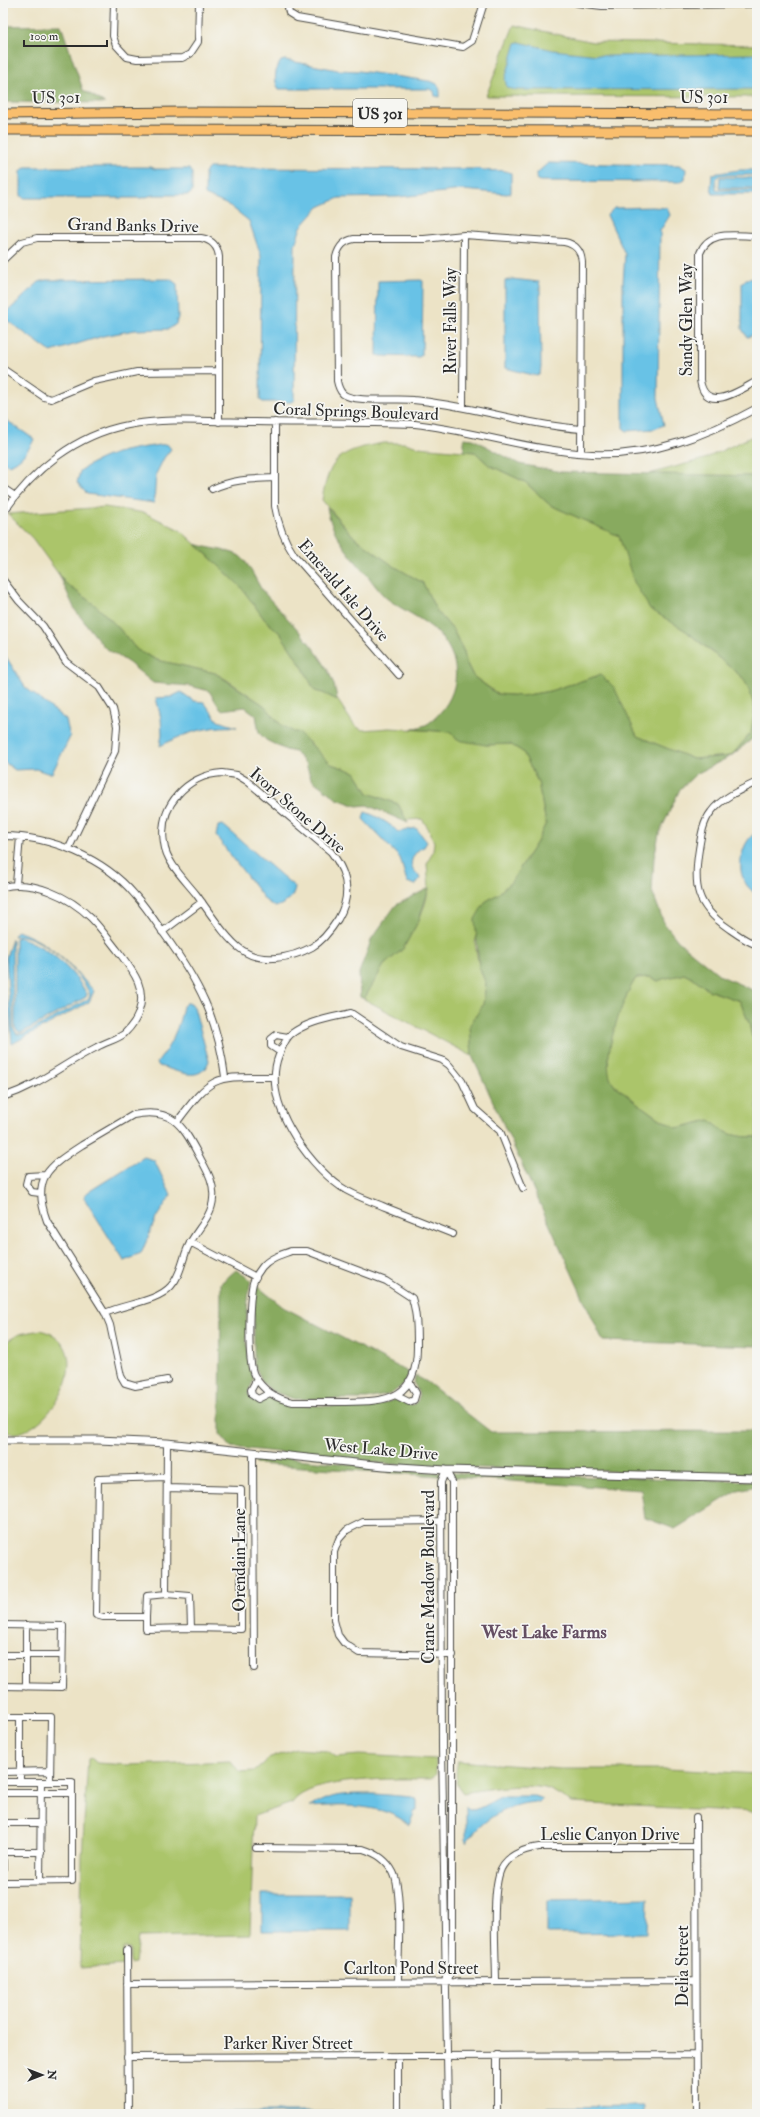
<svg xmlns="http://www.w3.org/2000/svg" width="760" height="2117" viewBox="0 0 760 2117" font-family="'IM FELL Double Pica',serif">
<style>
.green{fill:#abc56b;stroke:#6b784b}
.forest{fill:#88aa5f;stroke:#5a6a45}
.water{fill:#68c2e6;stroke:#4a7688}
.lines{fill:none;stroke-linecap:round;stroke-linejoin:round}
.minor-casing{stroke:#484742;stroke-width:8}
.tertiary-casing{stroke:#484742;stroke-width:9}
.primary-casing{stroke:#484742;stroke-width:11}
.minor{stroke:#fff;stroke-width:6}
.tertiary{stroke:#fff;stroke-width:7}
.primary{stroke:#f9be6d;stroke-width:9}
.labels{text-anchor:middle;stroke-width:3.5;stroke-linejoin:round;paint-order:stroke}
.shield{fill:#f6f6f2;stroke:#686867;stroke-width:1}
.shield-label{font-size:16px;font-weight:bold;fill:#2b2b2b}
.street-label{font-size:17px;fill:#2b2b2b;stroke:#f6f6f2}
.neighbourhood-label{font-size:18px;font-weight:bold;fill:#644e62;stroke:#f6f6f2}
</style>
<rect width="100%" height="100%" fill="#f6f6f2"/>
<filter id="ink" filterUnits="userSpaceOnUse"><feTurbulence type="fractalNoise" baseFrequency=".025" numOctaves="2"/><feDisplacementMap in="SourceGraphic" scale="8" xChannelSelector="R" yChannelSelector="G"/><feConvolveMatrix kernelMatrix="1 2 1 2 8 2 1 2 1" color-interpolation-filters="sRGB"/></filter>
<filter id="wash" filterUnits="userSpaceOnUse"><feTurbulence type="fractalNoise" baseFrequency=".012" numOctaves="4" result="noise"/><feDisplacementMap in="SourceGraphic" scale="16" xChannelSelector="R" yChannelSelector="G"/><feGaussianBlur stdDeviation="0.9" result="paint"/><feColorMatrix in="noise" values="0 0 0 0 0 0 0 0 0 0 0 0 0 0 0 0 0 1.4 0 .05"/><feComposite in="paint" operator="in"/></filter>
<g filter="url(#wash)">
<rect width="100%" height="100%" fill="#ece3c6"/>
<path class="green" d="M514,25L593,42L757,45V97L486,96Z
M757,434V476L649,474L704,459Z
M384,443H405L418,447L475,452L489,465L525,482L550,505L619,536L628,562L669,620L686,631L743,678L749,689L755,709L751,733L731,756L693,759L637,736L614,688L600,675L550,691L522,696L498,694L473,676L466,662L464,652L453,630L436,610L423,583L392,565L355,538L322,500C329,456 342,450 384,443Z
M105,507L145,513L180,530L241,586L265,620L280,633L303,668L315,691L323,693L337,699L354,725L362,730L390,728L451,732L486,745L510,744L523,752L538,782L546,823L537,842L511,882L498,894L485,902L475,943L479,967L486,984L483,1005L470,1025L472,1056L364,999L384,965L403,949L419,920L425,904L429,889L427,864L433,851L434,842L428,828L422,819L406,820L398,804L368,793L355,772L331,764L322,757L310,743L281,725L265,706L227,680L215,673L157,660L137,650L117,626L95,605L65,583L33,539L8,514Z
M684,974L696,980L708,990L740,1001L749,1023L752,1037L757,1040V1137C735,1137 726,1135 710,1120L677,1128C657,1118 641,1107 624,1092C620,1090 614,1086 612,1082C598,1061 623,997 636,978L650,977L658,981C665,977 675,977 684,974Z
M41,1330C45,1332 51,1333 55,1336C90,1361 52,1426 18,1433C14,1434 8,1432 3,1432V1344L19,1334Z
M296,1749L328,1751L336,1757L359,1755L436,1759V1774L430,1779C400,1779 309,1776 292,1803L254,1816L250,1935L138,1937L135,1964L130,1965V1948H124V1965L80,1968L82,1856L88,1759L91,1758L97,1763L128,1765L231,1761L240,1772L254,1771L268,1759Z
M458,1761L560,1769H667L757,1774V1812L571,1803C563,1797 553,1790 544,1788C521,1783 486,1789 463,1793C455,1784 455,1773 458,1761Z"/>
<path class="forest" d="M61,25L83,90L105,103L3,102V26Z
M464,438L473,439L519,464L562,472L757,476V735L731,756L696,774L680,789L659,834L654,858L652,891L664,923L678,941L721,976L757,992V1040L752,1037L749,1023L740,1001L708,990L696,980L684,974C676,977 665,977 658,981L650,977L636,978C623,997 599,1061 612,1082C614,1086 620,1090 624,1092C641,1107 657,1118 677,1128L710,1120C726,1135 735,1137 757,1137V1346L603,1341L472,1056L470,1025L483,1005L486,984L479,967L475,919L485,902L498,894L511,882L537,842L546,823L538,782L523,752L510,744L486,745L457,740L451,732L413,729C418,727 425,726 429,723C460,699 465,662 438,633C423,618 401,610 385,597C379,591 373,583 368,576C350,555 331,535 327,507L355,538L392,565L423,583L436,610L453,630L464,652L466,662L473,676L497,694L522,696L550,691L600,675L614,687L637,736L693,759L731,756L751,733L755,709L749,689L743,678L707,648L686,631L650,609L634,582L619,536L550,505L525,482L489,465L475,452L464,451Z
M196,544C209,549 225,549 238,555C247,559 256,581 262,590C287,621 334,659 337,700L323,693L315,691L303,668L280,633L265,620L240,586Z
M58,572L65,583L95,605L117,626L137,650L157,660L215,673L265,706L281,725L294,732H298L331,764L355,772L368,793L398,804L408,823L367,805L357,806L337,799L311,779L306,764L295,752L286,750L266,740L259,733L256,715L245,707L221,710L209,691L190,686L153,683L129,663L104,647L75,610Z
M429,888L419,920L403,949L384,965L364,999L360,997L359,973L372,938L396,905Z
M236,1270L251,1280C246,1301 243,1361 254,1379L248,1393L252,1400L259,1402L269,1397L282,1403L293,1405C321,1405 372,1411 395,1399L411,1405C424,1401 418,1390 413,1382L416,1376L427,1382L491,1432L757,1431V1475L448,1467L386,1464L231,1447L220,1434L221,1283Z
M256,1285L283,1307L410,1373L404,1384L391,1394L367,1399H294L272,1391L263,1383L254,1364V1297Z
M256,1455L441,1473L440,1476L256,1464Z
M451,1473L757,1481V1486L738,1490L675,1529L645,1518L641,1490L453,1477Z"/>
<path class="water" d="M519,42L553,50L607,56L757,54V89L517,90L507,88L505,79L516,43Z
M285,60L338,70L359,71L429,81C440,84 440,86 440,97L435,96L434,91L429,89H279C273,81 275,69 281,61Z
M548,163L679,165L686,169L685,179L679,182L540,181L537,179V173Z
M25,167H150L155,169H189L192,173V192L189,195H153L142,198H25L21,196V171Z
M209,168L479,169C489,173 502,168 511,173V193L507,194L463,190L399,197L339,198L319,207L301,227L295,245L294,400L291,402H263L260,400L261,256L249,221L230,206L205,195V172Z
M739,170H757V175H720L716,178V189L719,190H757V194H713L711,187L712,174Z
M720,177L757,178V188H719Z
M652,207L667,208L670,215L660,231V236L658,398L664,425L654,429L627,431L623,428V283L625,254L607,215L614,208Z
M757,278V334L747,337L742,329V283L746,279Z
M170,279L177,284L178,317L176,324L169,329L135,330L103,336L51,352L8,321L4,315L39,282L46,280Z
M512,279L539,282L540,286L541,367L540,374L537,376L505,368V281Z
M421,280L423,281L422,355L419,357L380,356L377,355L378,281Z
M3,418L34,439C31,448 18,464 8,465L3,462Z
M167,444L171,449L164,458L156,474L154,503L87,494L77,483L80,471C108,451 133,449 167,444Z
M3,652L25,687L66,720L70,737L52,773H47L36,769L15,770L3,761Z
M181,692L194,701L204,702L218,721L237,727C209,725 185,733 160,746L162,734L161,718L156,698L171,697Z
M365,812C375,815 391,824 398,832L416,828L427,842L424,847C418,848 409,859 412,867C413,870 418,874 420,878L416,885L407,882L400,858L363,819Z
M223,825L295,887C295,897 284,905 275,907L266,901L216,836L218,826Z
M757,832V895C752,891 745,885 743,878C737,864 743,839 757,832Z
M17,931C50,942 71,966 94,991L89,1002L12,1044L6,958L12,939L13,1028L17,1034H24L88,999L90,995C83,974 37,930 14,936Z
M19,937C48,947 71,967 87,994L86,997L23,1032H19L15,1028V938Z
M186,1003H191L194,1007L209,1061C200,1085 177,1070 159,1066L157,1063C171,1045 179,1028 183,1006Z
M144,1157L154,1160L171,1195L156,1218L141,1254L124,1261L84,1198L85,1194Z
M375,1794L412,1797L417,1800V1811H415L409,1825C385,1803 340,1805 310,1807C331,1793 350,1794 375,1794Z
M505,1796H535L542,1799L539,1802C511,1802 481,1819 466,1843V1807L469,1810C486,1810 490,1799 505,1796Z
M262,1894H350V1931H262Z
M648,1898L647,1933L547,1934V1900Z
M644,2106V2114H547V2107Z
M181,2112H343V2114H181Z"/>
</g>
<g filter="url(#ink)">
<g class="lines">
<g class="minor-casing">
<path id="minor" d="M114,3L113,36L116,45L127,57L137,59L182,58L190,54L198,42L199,3
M287,3L289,13L297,18L463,47L472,41L484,3
M577,3L602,6L757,4
M757,236C736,236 709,229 700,253V380C705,415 740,390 757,381
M3,260L22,242L37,238H201C212,240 218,247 219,257V422
M3,369L44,397L51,399L94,381L137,372L219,371
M463,407L464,235
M275,422V506C278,525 284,540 294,555L399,675
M581,453L582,262C581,250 575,244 564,242L464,235L424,239H354C344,241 339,246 336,257L337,381C338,386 339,390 343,394C354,403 397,398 413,400C470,405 525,425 581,429
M3,488L15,496
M212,489C233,479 252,479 275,478
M3,513C33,470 75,435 128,425C169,417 214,422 255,422C308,423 361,422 415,424C474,431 532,451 592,454C651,457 706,436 757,408
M3,580L19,601L43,626L66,662L99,687L113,709L117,726L115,751L69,848
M222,773L237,775L247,781L331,852C347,872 352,895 338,919C331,930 323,941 312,947C292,958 261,964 242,950C226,939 208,910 196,894C184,879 166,862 164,843C158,806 187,775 222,773Z
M757,782C742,789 721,798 711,812C703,822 701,836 699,849C693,886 696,906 728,928C738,935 746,941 757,945
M3,836C51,836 104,858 135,895C146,907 155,921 164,934C199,982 218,1018 225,1077
M16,884L20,837
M3,887C32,879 70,897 91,918C101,928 109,940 118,951C132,970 147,987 139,1011C137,1020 130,1028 124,1034C116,1040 105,1042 97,1047C63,1064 40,1085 3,1097
M162,932L202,902
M280,1052L271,1046V1039L276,1035L288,1037
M177,1122C214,1072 216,1077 275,1077
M40,1193L32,1192L26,1184L28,1176L46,1175
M453,1234C430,1225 408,1216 385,1207C371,1201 354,1196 341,1187C306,1162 261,1100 279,1055C282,1048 285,1039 291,1034C308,1021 331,1018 351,1013L401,1047L442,1060L449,1065L462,1081L475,1109L500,1131L523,1188
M190,1242L256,1277
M291,1251H307L386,1281L412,1298C417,1314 417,1330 417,1347C417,1398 389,1402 345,1402C328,1402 311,1402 293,1402C276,1399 263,1391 254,1375C247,1360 249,1300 253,1283C255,1277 258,1272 262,1267C269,1258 281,1255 291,1251Z
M105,1313C124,1304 157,1302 171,1286C181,1275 182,1260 188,1247C195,1231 212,1217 213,1199C215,1182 206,1169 198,1154C182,1124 171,1107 133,1115C116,1125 99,1135 82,1145C48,1167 31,1178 47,1221L105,1313L110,1325L121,1376L125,1383L135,1386L167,1380
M257,1379L251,1390L252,1395L258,1399L270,1393
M395,1395L409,1402L414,1400L416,1393L409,1381
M253,1452L254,1668
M446,1470L441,1482L442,1747L448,2114
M446,1470L452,1482V1968L448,1980
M167,1488L241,1490V1629L191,1628L190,1596L166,1594L147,1596L146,1617H103L96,1615L98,1479L167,1477
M441,1521L363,1522L347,1530L339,1539L334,1552V1620L338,1635L344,1643L359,1653L453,1655
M166,1594L167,1443
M146,1617V1629L191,1628
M3,1625L63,1626L62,1687L3,1686
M26,1625V1687
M3,1655H62
M3,1717H51L50,1782
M3,1772L50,1771
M3,1782H72V1881L3,1882V1861
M20,1782V1717
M3,1793H72
M696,1817L697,2114
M3,1823H41
M256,1848L363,1849C376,1853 387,1860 393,1872C403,1890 398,1959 398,1982
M3,1852H41
M40,1882L41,1782
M127,1950L128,2114
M496,1982C496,1955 491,1891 501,1869C508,1855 525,1849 539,1847H696
M127,1984L696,1981
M497,2055V2114
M398,2056V2114
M127,2057L696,2055"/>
</g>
<g class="tertiary-casing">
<path id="tertiary" d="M3,1440H98L167,1443L384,1466L446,1470L757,1478"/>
</g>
<g class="primary-casing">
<path id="primary" d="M3,114L183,112L757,114
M3,130L757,131"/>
</g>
<use href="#minor" class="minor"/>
<use href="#tertiary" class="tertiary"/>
<use href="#primary" class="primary"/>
</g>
</g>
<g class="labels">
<rect class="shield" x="353" y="99" width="54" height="28" rx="3"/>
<g class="shield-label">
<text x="380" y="119">US 301</text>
</g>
<g class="street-label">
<text transform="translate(56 97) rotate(-1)" y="6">US 301</text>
<text x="704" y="103">US 301</text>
<text transform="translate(133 225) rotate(1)" y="6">Grand Banks Drive</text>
<text transform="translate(686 320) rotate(-90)" y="6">Sandy Glen Way</text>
<text transform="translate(450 321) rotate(-90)" y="6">River Falls Way</text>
<text transform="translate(356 411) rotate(2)" y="6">Coral Springs Boulevard</text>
<text transform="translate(344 590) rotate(49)" y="6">Emerald Isle Drive</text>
<text transform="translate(298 810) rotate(41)" y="6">Ivory Stone Drive</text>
<text transform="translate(381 1449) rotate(5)" y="6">West Lake Drive</text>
<text transform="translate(239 1560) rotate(-90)" y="6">Orendain Lane</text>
<text transform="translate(428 1577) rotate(-90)" y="6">Crane Meadow Boulevard</text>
<text x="610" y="1840">Leslie Canyon Drive</text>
<text transform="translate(682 1966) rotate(-90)" y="6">Delia Street</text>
<text x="411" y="1974">Carlton Pond Street</text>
<text x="288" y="2049">Parker River Street</text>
</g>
<g class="neighbourhood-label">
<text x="544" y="1638">West Lake Farms</text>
</g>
</g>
<rect width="760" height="2117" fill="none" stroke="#f6f6f2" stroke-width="16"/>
<g transform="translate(42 2075) rotate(90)" stroke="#f6f6f2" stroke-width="3" paint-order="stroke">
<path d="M0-3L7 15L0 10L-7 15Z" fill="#2b2b2b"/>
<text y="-6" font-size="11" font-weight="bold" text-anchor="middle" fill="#2b2b2b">N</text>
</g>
<path d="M24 40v6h83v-6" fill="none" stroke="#2b2b2b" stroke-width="2"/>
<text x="30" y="40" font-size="12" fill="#2b2b2b" stroke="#f6f6f2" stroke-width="3" paint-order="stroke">100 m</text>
</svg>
